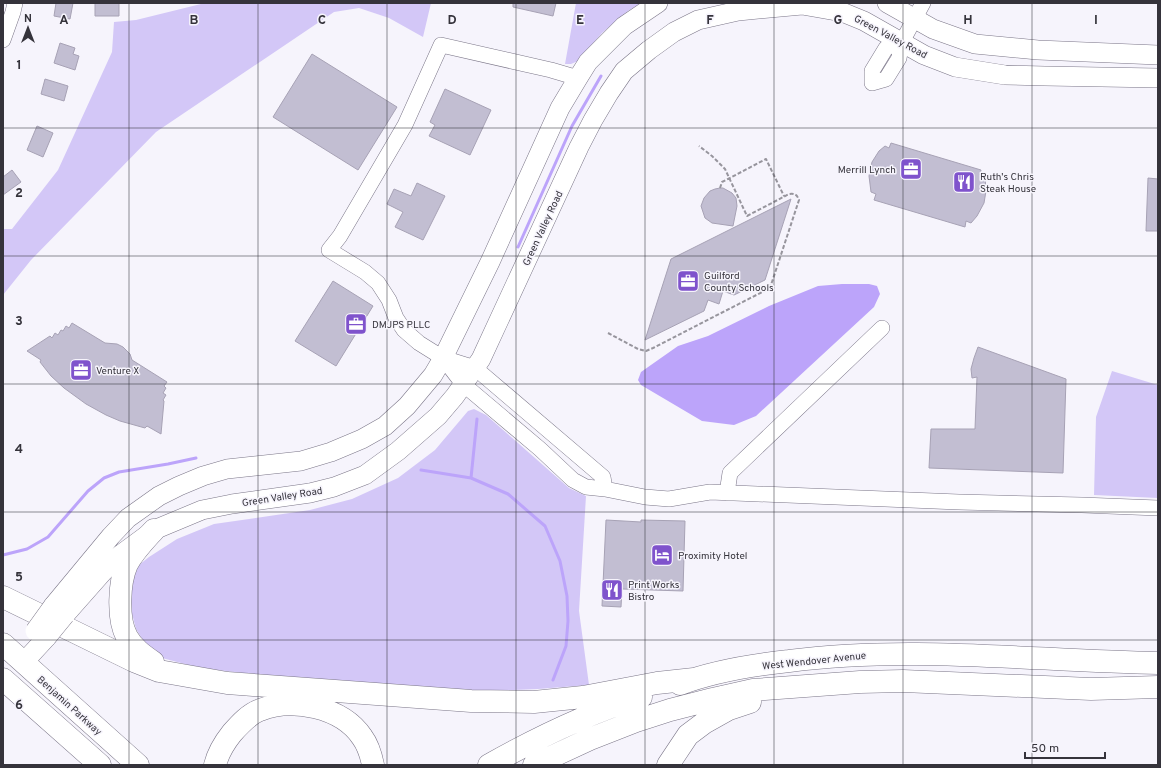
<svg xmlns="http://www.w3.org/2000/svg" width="1161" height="768" viewBox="0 0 1161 768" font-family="Overpass,sans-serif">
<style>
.green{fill:#d3c7f7}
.water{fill:#bca4fa}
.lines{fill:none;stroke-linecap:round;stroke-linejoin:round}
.stream{stroke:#bca4fa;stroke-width:3}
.building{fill:#c2bed2;stroke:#a7a2b5}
.minor-casing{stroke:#7b7688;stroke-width:16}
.major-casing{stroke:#7b7688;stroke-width:20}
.highway-casing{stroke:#7b7688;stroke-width:23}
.path{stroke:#97959d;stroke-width:2;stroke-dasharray:4 2;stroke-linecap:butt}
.minor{stroke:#fff;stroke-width:15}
.major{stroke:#fff;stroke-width:19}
.highway{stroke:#fff;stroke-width:22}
.major-bridge-casing{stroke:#7b7688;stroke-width:20;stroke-linecap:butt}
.major-bridge{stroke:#fff;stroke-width:19}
.grid{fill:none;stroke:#35333b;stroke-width:1;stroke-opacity:0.55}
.labels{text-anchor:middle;stroke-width:3;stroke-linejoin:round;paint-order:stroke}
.street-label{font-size:10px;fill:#35333b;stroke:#f6f4fc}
.poi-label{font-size:10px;fill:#35333b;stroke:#f6f4fc;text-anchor:start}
.grid-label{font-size:13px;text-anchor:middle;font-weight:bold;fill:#35333b;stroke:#f6f4fc;stroke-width:3;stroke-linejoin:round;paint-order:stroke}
</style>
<rect width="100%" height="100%" fill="#f6f4fc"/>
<path class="green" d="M205,3H431L423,37L389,18L359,8L334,12L156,132L31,260L3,295V229H12L58,170L112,52L114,22L136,20Z
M576,3H641L628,11L602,33L578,61L571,64H565Z
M1112,371L1158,385V498L1094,495L1096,417Z
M474,409L486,415L569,488L586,496L579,611L589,685L538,689L468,692L338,684L200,668L162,658L147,647L136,629L130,606L132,581L139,565L149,557L177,539L214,524L310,510L352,499L398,478L435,450L468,411Z"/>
<path class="water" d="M842,284H869L877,286L880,294L874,307L756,416L734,425L702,421L641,385L638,380L641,372L678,346L708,336L769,306L818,286Z"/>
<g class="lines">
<path class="stream" d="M518,247L572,126L601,76
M421,470L471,478L508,494L545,526L560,561L567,596L568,621L566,646L553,680
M471,478L477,419
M3,555L27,549L48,537L88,491L104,478L119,472L168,464L196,458"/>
</g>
<path class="building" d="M56,3H73L70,19L54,16Z
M95,3H119V16H95Z
M513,3H556L553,16L513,7Z
M60,43L75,48L73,54L79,56L75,70L54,63Z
M312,54L397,107L358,170L273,117Z
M45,79L68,86L64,101L41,94Z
M445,89L491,110L470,155L429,136L435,125L430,122Z
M37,126L53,133L43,157L27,150Z
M891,143L981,170L980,175L985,176L986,191L984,203L977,216L971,223L966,221L965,227L874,200L876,194L871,192L869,176L872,162L879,151L885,146L889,148Z
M12,170L21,182L3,195V177Z
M1148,178L1158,179V231H1146Z
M417,183L445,196L423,240L395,227L403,212L387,204L394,189L411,196Z
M720,188H723L732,193L736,198L737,206L733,226L712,223L705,218L701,206L704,198L710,191L715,189Z
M791,199L765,280L734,295L723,291L719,304L708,300L704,311L645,340L671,259Z
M333,281L373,306L336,366L295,341Z
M72,323L105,343L117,344L123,347L130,354L132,360L167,382L164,386L166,388L163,393L166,395L163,400L164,401L161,434L147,426L145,428L120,421L106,415L86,404L64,388L51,376L40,362L41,360L27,351L50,336L52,338L55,333L58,335L61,330L63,331L66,326L69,328Z
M978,347L1066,379L1063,473L929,468L931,429H975L977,377L972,378L971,369L974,358Z
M606,520L641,522V520L685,521L683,591L622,589L621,607L602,606Z"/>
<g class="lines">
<g class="minor-casing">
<path id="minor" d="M3,40L13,12L15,3
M902,42L886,48L872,71V83L886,79L899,58L902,42L923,3
M578,78L551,70L441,45L405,125L340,236L329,250L365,272L378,283L389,300L396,318L404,330L419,343L443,358L475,368L603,477L605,489
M443,358L463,384L540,449L573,480L586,487L605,489L645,497L669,499L710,492L959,502L1082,505L1158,508
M727,493L730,473L882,328"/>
</g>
<g class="major-casing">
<path id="major" d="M887,3L933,29L975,44L1038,50L1158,55
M53,606L111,536L128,518L159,496L179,486L203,476L227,469L301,461L331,452L362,439L385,426L407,406L433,375L443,358L490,262L560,108L578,78L588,62L624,26L658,3
M65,615L103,572L120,555L154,530L202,510L232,504L310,493L334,487L365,475L398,451L438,416L455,396L481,359L579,147L593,120L609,93L624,71L649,50L674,32L698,20L738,11L802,5L842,12L864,21L924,55L955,67L1005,75L1045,76L1158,78
M23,663L47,637"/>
</g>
<g class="highway-casing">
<path id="highway" d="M3,597L134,661L159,671L227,683L471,701L534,702L583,697L657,683L694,679
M3,644L138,765
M153,662C143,655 133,648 127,637C117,619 119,582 127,564C134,551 144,541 154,530
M3,679L100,765
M680,684C714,671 752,665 789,661C911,645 1035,661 1158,663
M215,765C218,753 224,743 232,733C240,724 249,714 260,710C292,697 342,707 362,737C368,745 371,755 373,765
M489,765C537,738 588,713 641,697
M534,765L590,739L636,721L670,710L713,699L753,690L860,682L903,681L1091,689L1158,687
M668,765L688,735L704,723L729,709L750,702"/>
</g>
<path class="path" d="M720,188L722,182L726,180L766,159L784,196
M608,333L638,349L646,351L653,348L768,289L772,282L799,200C797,195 795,193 789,194L747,216L725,169L712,156L699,146"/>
<use href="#minor" class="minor"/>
<use href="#major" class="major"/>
<use href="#highway" class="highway"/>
<g class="major-bridge-casing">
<path id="major-bridge" d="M35,631L53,606
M47,637L65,615"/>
</g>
<use href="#major-bridge" class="major-bridge"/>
</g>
<path class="grid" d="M129,3V765M258,3V765M387,3V765M516,3V765M645,3V765M774,3V765M903,3V765M1032,3V765M3,128H1158M3,256H1158M3,384H1158M3,512H1158M3,640H1158"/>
<defs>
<g id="office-square" transform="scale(1.15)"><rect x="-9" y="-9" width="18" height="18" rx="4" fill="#7f53cc" stroke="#f6f4fc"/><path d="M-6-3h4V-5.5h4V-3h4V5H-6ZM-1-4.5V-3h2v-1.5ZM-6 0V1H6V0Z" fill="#fff"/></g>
<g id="restaurant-square" transform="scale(1.15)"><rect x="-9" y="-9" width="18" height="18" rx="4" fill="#7f53cc" stroke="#f6f4fc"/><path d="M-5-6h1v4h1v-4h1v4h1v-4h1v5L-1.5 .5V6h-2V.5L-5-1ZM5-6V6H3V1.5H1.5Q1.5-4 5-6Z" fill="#fff"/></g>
<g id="hotel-square" transform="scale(1.15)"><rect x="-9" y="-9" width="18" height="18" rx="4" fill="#7f53cc" stroke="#f6f4fc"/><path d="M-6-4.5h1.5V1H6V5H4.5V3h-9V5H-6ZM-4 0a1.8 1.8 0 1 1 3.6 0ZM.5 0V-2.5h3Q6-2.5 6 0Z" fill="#fff"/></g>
</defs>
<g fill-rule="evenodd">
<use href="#office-square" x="911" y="169"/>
<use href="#restaurant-square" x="964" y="182"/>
<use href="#office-square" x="688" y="281"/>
<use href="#office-square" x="356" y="324"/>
<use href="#office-square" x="81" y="370"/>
<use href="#hotel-square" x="662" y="555"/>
<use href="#restaurant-square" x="612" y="590"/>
</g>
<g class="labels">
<g class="street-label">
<text transform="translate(891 36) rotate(28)" y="4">Green Valley Road</text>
<text transform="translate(542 228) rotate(-65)" y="4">Green Valley Road</text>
<text transform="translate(282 496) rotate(-9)" y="4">Green Valley Road</text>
<text transform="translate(814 660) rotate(-6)" y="4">West Wendover Avenue</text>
<text transform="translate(70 705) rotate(42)" y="4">Benjamin Parkway</text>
</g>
<g class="poi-label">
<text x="896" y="173" text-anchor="end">Merrill Lynch</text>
<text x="980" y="180">Ruth's Chris<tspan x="980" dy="12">Steak House</tspan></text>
<text x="704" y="279">Guilford<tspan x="704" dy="12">County Schools</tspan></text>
<text x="372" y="328">DMJPS PLLC</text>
<text x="96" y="374">Venture X</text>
<text x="678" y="559">Proximity Hotel</text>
<text x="628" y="588">Print Works<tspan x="628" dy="12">Bistro</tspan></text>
</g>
</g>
<g class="grid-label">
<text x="64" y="24">A</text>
<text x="194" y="24">B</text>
<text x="322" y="24">C</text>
<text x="452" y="24">D</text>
<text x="580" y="24">E</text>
<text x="710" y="24">F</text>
<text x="838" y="24">G</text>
<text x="968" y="24">H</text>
<text x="1096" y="24">I</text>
<text x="19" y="69">1</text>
<text x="19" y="197">2</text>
<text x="19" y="325">3</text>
<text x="19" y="453">4</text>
<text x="19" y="581">5</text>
<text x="19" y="709">6</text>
</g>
<rect width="1161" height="768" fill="none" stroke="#35333b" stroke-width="8"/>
<g transform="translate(28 28)" stroke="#f6f4fc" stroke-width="3" paint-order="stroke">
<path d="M0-3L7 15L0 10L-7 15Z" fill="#35333b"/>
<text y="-6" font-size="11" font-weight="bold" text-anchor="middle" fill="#35333b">N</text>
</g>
<path d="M1025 752v6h80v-6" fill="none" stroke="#35333b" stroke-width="2"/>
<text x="1031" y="752" font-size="12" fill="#35333b" stroke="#f6f4fc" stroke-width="3" paint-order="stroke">50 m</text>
</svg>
